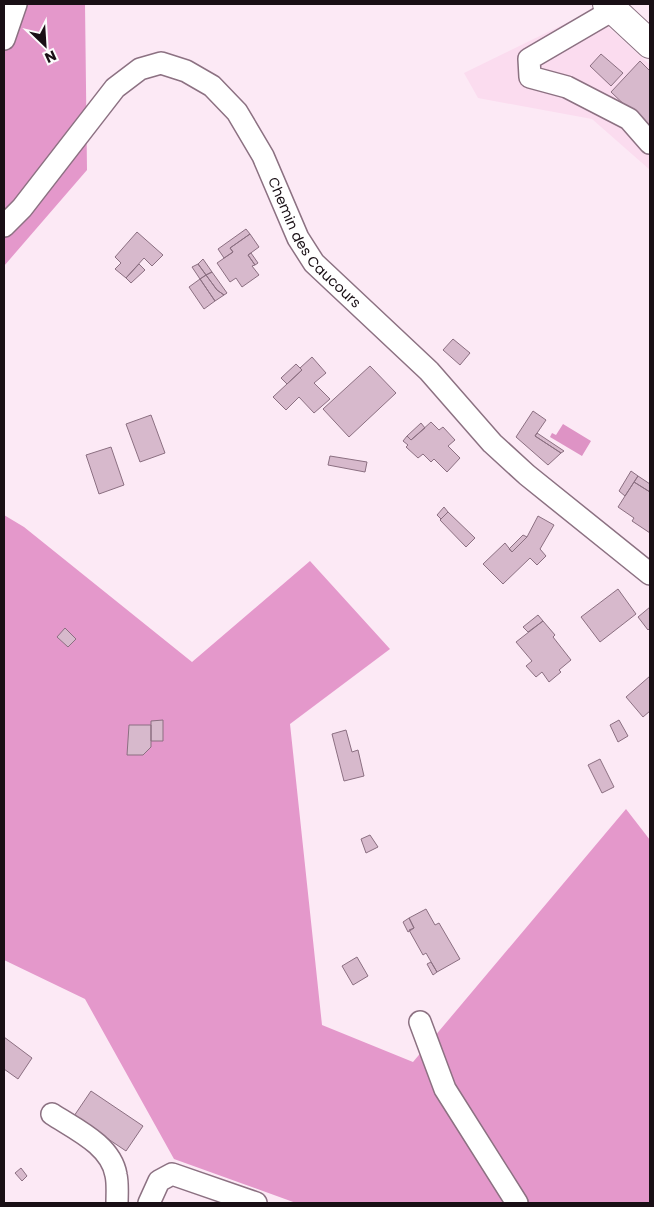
<svg xmlns="http://www.w3.org/2000/svg" width="654" height="1207" viewBox="0 0 654 1207" font-family="Poppins,sans-serif">
<style>
.built{fill:#fbdcef}
.forest{fill:#e498cb}
.water{fill:#de93c5}
.building{fill:#d7b9cc;stroke:#8b6f81}
.lines{fill:none;stroke-linecap:round;stroke-linejoin:round}
.minor-casing{stroke:#8c7182;stroke-width:24}
.major-casing{stroke:#8c7182;stroke-width:30}
.minor{stroke:#fff;stroke-width:21}
.major{stroke:#fff;stroke-width:28}
.labels{text-anchor:middle;stroke-width:4;stroke-linejoin:round;paint-order:stroke}
.street-label{font-size:14px;fill:#190f15;stroke:#fcfcfc}
</style>
<rect width="100%" height="100%" fill="#fce9f5"/>
<path class="built" d="M591,11L650,65V170L592,119L478,98L464,73Z"/>
<path class="forest" d="M4,4H85L87,170L4,266Z
M4,515L24,527L192,662L310,561L390,649L290,724L322,1025L413,1062L626,809L650,840V1203H296L174,1159L85,999L4,960Z"/>
<path class="water" d="M563,424L591,441L582,456L550,437L552,433L556,435Z"/>
<path class="building" d="M601,54L623,73L611,86L590,66Z
M640,61L650,71V129L611,92Z
M246,229L250,234L230,248L233,252L224,258L218,249Z
M137,232L163,255L152,266L144,258L126,278L115,269L121,263L115,257Z
M250,234L259,247L248,255L255,265L252,266L259,275L242,287L236,278L230,282L217,263L233,252L230,248Z
M251,253L258,263L255,265L248,255Z
M203,259L212,272L206,275L198,264Z
M139,264L145,270L131,283L126,278Z
M198,264L206,275L200,279L192,267Z
M212,272L227,293L224,295L217,290L206,275Z
M206,275L217,290L224,295L215,301L200,279Z
M200,279L215,301L204,309L189,287Z
M453,339L470,353L460,365L443,350Z
M312,357L326,373L314,383L330,399L314,413L299,397L286,410L273,397L302,370L300,368Z
M296,364L302,370L287,384L281,378Z
M370,366L396,393L349,437L323,409Z
M533,411L546,420L535,436L561,453L548,465L516,437Z
M151,415L165,453L140,462L126,424Z
M431,422L439,430L443,427L455,440L448,446L460,458L447,472L434,459L431,462L423,454L418,458L406,447L408,445L403,441L407,436L411,440Z
M421,423L425,428L411,440L407,436Z
M537,433L564,451L561,453L535,436Z
M111,447L124,485L99,494L86,455Z
M330,456L367,462L365,472L328,465Z
M631,471L638,476L625,496L619,491Z
M638,476L650,484V492L634,482Z
M634,482L650,492V533L632,521L634,518L618,507Z
M444,507L448,512L441,519L437,515Z
M448,512L475,538L466,547L440,520Z
M538,516L554,525L540,549L546,556L537,565L530,558L503,584L483,564L505,543L512,552L527,537Z
M523,535L527,537L512,552L509,549Z
M618,589L636,614L600,642L581,617Z
M650,607V628L648,630L638,617Z
M538,615L543,621L528,632L523,627Z
M543,621L555,635L553,637L571,660L559,670L561,672L549,682L542,672L536,677L526,666L532,661L516,642Z
M65,628L76,639L68,647L57,637Z
M650,676V711L643,717L626,697Z
M163,720V741H151V721Z
M619,720L628,736L618,742L610,725Z
M129,725H151V747L143,755H127Z
M346,730L352,752L358,750L364,776L344,781L332,734Z
M600,759L614,787L602,793L588,765Z
M370,835L378,847L366,853L361,839Z
M426,909L435,925L439,923L460,959L437,972L426,953L423,955L409,930L414,928L409,918Z
M409,918L414,928L408,932L403,922Z
M357,957L368,976L353,985L342,966Z
M431,962L437,972L433,975L427,964Z
M4,1037L32,1058L18,1079L4,1069Z
M91,1091L143,1126L126,1151L74,1116Z
M21,1168L27,1176L22,1181L15,1173Z"/>
<g class="lines">
<g class="minor-casing">
<g id="minor">
<path d="M613,10L529,59L530,77L567,87L629,119L650,143"/>
<path d="M4,39L16,4"/>
<path id="s1" d="M4,226L22,208L115,88L140,69L161,63L186,71L212,86L237,112L263,156L298,238L314,263L429,371L492,443L527,475L650,574"/>
<path d="M420,1022L445,1089L517,1203"/>
<path d="M52,1114C75,1129 111,1145 116,1175C118,1184 117,1194 117,1203"/>
<path d="M149,1203L159,1181L172,1174L256,1203"/>
</g>
</g>
<g class="major-casing">
<path id="major" d="M607,4L650,44"/>
</g>
<use href="#minor" class="minor"/>
<use href="#major" class="major"/>
</g>
<g class="labels">
<g class="street-label">
<text dy="5" stroke="none"><textPath href="#s1" startOffset="476">Chemin des Caucours</textPath></text>
</g>
</g>
<rect width="654" height="1207" fill="none" stroke="#190f15" stroke-width="10"/>
<g transform="translate(45 45) rotate(155)" stroke="#fcfcfc" stroke-width="4" paint-order="stroke">
<path d="M0-4L9 19L0 12L-9 19Z" fill="#190f15"/>
<text y="-8" font-size="14" font-weight="bold" text-anchor="middle" fill="#190f15">N</text>
</g>
</svg>
